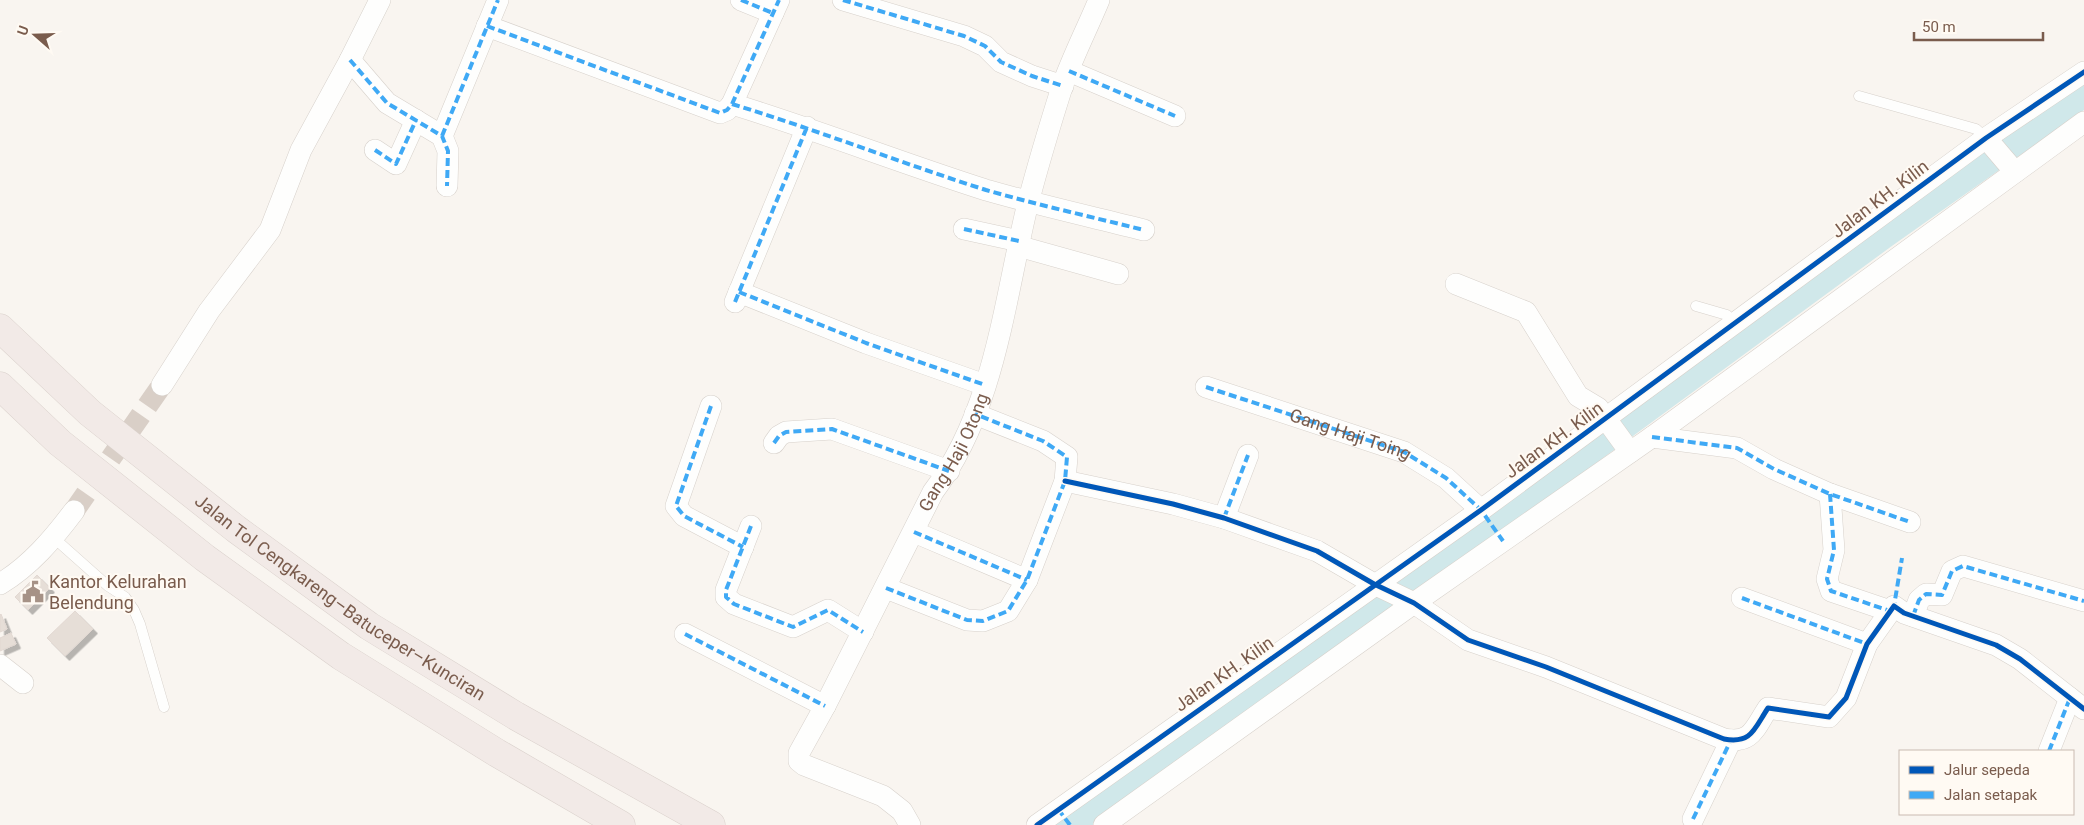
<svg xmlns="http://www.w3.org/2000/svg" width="2084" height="825" viewBox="0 0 2084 825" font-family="Roboto,sans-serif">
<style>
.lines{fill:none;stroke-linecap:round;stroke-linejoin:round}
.river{stroke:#d0e8ea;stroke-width:31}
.building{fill:#e6ded7;stroke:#e2d8d2;filter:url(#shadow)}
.street-tunnel{stroke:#d9cfc7;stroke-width:21;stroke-dasharray:21 11;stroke-linecap:butt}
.lane-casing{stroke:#d7d1cb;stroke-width:11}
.street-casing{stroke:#d7d1cb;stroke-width:22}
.highway-casing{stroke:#dad1cc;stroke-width:29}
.lane{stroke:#fefefd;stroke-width:10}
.street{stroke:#fefefd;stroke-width:21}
.highway{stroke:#f2eae7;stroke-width:28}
.quiet{stroke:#3fa9f5;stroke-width:4;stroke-dasharray:8 4;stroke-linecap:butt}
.cycleway-casing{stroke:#fffaf3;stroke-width:8}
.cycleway{stroke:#0057b8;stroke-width:5}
.labels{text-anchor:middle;stroke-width:4;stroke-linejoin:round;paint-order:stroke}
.street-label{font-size:18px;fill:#7a5c4d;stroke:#fffaf3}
.poi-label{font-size:18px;fill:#7a5c4d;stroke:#fffaf3;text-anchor:start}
</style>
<defs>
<filter id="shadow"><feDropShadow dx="4.5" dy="4.5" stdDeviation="0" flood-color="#0004"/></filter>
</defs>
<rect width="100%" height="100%" fill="#f9f5f0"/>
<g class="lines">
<path class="river" d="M1069,825L1359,618L1882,234L2084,91"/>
</g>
<path class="building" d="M37,575L50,588L28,610L15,597Z
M75,611L93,629L65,656L47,638Z
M1,614L7,629L0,632V615Z
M11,633L16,644L0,651V638Z"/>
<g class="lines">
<path class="street-tunnel" d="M74,511L162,385"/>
<g class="lane-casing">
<path id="lane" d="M1859,96L1976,129L1986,138
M1696,306L1727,315L1733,325
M54,538L108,586L125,597L134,610L140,624L164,707"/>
</g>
<g class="street-casing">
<g id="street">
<path d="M741,0L773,13"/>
<path d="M843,0L964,36L985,46L1001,62L1032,76L1063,86"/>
<path d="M487,26L720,113L727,110L732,104L779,0"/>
<path d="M350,60L387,103L442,136L448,151L447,186"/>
<path d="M1069,71L1175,116"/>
<path d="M732,104C817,130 901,163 986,190C1038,205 1092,217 1144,230"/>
<path d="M442,136L498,0"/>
<path d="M1986,138L2015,172"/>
<path d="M375,150L396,164L416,120"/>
<path d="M964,229L1019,241"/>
<path d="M1018,246L1118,274"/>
<path d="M1456,284L1526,312L1578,396L1598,408L1630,452"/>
<path d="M739,292L866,343L985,385"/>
<path d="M735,302L807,127"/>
<path d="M162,385L209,311L270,230L301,150L350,60L380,0"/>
<path id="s1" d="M1206,387L1404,452L1446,478L1481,510"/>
<path d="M711,406L676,506L684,516L743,547"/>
<path d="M1652,437L1737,448L1774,469L1830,494L1910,522"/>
<path d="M774,443L779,436L786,432L832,429L949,471"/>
<path d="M1065,481L1173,504L1224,518L1317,551L1374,584L1414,603L1468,640L1546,667L1724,739C1752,744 1754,729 1768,708L1829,717L1846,698L1867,644L1894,606L1904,613L1996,645L2020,659L2084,709"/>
<path d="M1830,494L1834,550L1827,579L1831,591L1890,611"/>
<path d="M1224,518L1248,455"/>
<path d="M751,526L726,590V597L734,604L793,627L828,610L863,632"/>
<path d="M914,532L1027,580"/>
<path d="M0,584C30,566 53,539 74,511"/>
<path d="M886,588L967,620L983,621L1008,611L1027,580L1065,481L1067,457L1043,441L975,414"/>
<path d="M1742,598L1867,644"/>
<path d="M1913,616L1919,600L1926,594L1942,595L1952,571L1963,566L2084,601"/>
<path d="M685,634L825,706"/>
<path d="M0,665L23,683"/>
<path d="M2049,751L2070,698"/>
<path d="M1693,819L1731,740"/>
<path id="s2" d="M910,825L902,811L883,796L804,765L799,761V753L825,706L933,492C995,410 1004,301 1028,203C1038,165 1050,125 1062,87C1072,58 1087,29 1099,0"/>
<path d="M1037,825L1481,510L1986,138L2084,72"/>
<path d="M1104,825L1414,603L1652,437L2084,122"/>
</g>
</g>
<g class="highway-casing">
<g id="highway">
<path id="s3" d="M0,328L90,413L236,529L369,626L516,716L711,825"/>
<path d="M0,386L60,443L205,558L341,656L497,753L621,825"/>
</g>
</g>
<use href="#lane" class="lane"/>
<use href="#street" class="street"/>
<use href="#highway" class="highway"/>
<path class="quiet" d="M741,0L773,13
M843,0L964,36L985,46L1001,62L1032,76L1063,86
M487,26L720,113L727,110L732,104L779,0
M350,60L387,103L442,136L448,151L447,186
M1069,71L1175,116
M732,104C817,130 901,163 986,190C1038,205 1092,217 1144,230
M442,136L498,0
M375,150L396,164L416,120
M964,229L1019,241
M739,292L866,343L985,385
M735,302L807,127
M1206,387L1404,452L1446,478L1481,510L1503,541
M711,406L676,506L684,516L743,547
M1652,437L1737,448L1774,469L1830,494L1910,522
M774,443L779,436L786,432L832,429L949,471
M1830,494L1834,550L1827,579L1831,591L1890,611
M1224,518L1248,455
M751,526L726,590V597L734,604L793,627L828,610L863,632
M914,532L1027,580
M886,588L967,620L983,621L1008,611L1027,580L1065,481L1067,457L1043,441L975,414
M1742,598L1867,644
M1891,609L1894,606L1902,558
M1913,616L1919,600L1926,594L1942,595L1952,571L1963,566L2084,601
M685,634L825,706
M2049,751L2070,698
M1058,809L1070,825
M1693,819L1731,740"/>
<g class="cycleway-casing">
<path id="cycleway" d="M1065,481L1173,504L1224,518L1317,551L1374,584L1414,603L1468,640L1546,667L1724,739C1752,744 1754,729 1768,708L1829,717L1846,698L1867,644L1894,606L1904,613L1996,645L2020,659L2084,709
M1037,825L1481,510L1986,138L2084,72"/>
</g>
<use href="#cycleway" class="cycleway"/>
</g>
<defs>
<g id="civic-bare" transform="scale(1.725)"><path d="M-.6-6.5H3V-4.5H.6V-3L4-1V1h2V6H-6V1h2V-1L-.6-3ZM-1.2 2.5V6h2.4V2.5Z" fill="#a69286" stroke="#fffaf3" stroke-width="2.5" paint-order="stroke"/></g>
</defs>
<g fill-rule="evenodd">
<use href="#civic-bare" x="33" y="592"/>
</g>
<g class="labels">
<g class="street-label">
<text transform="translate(1880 199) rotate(-37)" y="6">Jalan KH. Kilin</text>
<text dy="6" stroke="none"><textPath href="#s1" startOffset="152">Gang Haji Toing</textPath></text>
<text transform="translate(1554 440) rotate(-36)" y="6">Jalan KH. Kilin</text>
<text dy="6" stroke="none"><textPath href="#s2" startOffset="478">Gang Haji Otong</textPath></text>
<text dy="6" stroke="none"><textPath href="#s3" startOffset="435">Jalan Tol Cengkareng–Batuceper–Kunciran</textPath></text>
<text transform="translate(1224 674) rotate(-35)" y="6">Jalan KH. Kilin</text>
</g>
<g class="poi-label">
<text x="49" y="588">Kantor Kelurahan<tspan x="49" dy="21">Belendung</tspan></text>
</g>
</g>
<rect x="1899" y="750" width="175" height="65" fill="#fffaf3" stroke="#cabbb1"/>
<rect x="1909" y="766" width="25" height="8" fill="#0057b8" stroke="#cabbb1"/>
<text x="1944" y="775" font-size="15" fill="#7a5c4d">Jalur sepeda</text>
<rect x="1909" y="791" width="25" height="8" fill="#3fa9f5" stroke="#cabbb1"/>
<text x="1944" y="800" font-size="15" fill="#7a5c4d">Jalan setapak</text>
<g transform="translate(35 35) rotate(290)" stroke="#fffaf3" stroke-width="4" paint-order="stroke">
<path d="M0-4L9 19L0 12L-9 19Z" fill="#7a5c4d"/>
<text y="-8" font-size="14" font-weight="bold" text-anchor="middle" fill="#7a5c4d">U</text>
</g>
<path d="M1914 32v8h129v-8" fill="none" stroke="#7a5c4d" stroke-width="2.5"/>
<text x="1922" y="32" font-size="15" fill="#7a5c4d" stroke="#fffaf3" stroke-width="4" paint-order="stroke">50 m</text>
</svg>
